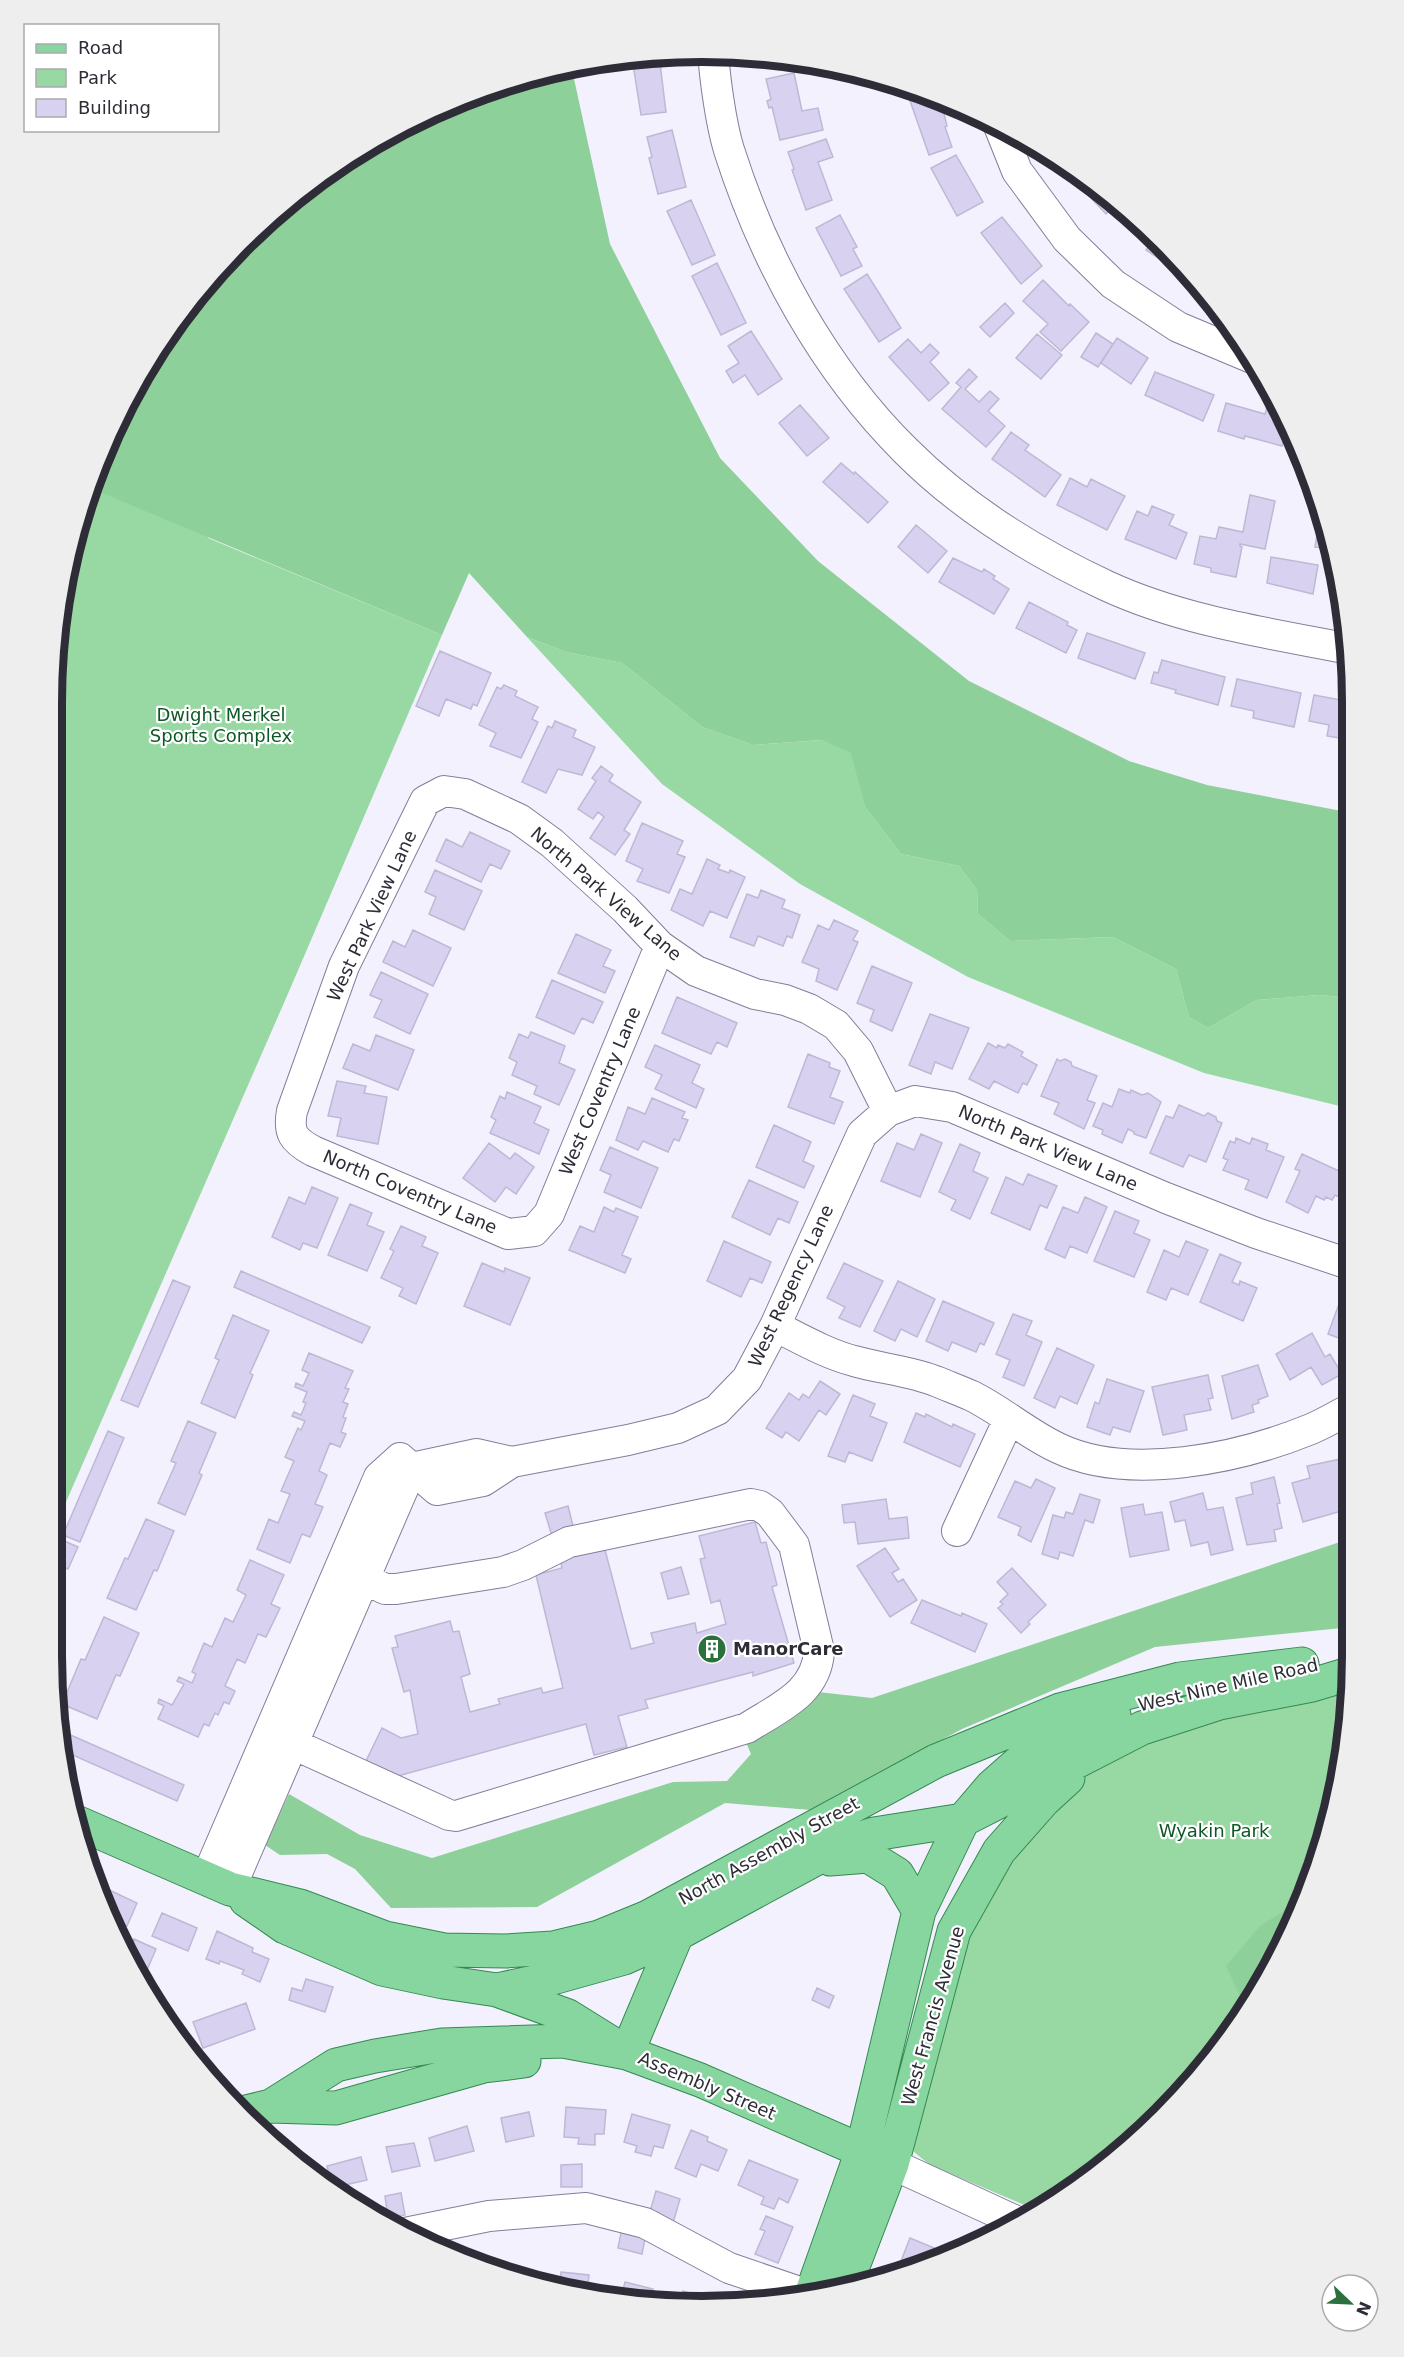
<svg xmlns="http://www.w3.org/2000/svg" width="1404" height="2357" viewBox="0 0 1404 2357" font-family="'DejaVu Sans',sans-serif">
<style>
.green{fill:#98d8a3}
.forest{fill:#8ed09a}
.building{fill:#d8d1ef;stroke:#beb8d5;stroke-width:1.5}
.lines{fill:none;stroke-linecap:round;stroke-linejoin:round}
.minor-casing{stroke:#847d99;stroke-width:32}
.major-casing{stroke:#348951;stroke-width:35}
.minor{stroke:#fff;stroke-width:30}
.major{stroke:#88d69f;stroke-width:33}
.labels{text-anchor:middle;stroke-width:4.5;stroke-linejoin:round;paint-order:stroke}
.park-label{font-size:18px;fill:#0e5726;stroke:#fff}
.street-label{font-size:18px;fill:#2e2c37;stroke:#fff}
.poi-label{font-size:18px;font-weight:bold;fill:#2e2c37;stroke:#fff;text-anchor:start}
.rim{fill:none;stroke:#2e2c37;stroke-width:8}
</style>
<rect width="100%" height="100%" fill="#f4f1fe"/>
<path class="green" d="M374,143L208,538L442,635L290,989L56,1525L52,659L86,492L161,340L242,241L341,161Z
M527,637L566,652L622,663L702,727L753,745L823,740L852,753L865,807L901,854L959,866L977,890L978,914L1010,941L1113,937L1176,969L1189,1017L1208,1028L1257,1000L1319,995L1352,998V1109L1204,1073L968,977L800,884L662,784Z
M1352,1691L1318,1865L1265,1973L1240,1996L1249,2005L1243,2017L1163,2115L1098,2172L1036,2210L930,2165L914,2152L911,2135L984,1884L1071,1783L1129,1747L1209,1720Z"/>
<path class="forest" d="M571,65L610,244L720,458L818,561L969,681L1129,761L1207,785L1352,813V998L1319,995L1257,1000L1208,1028L1189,1017L1176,969L1113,937L1010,941L978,914L977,890L959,866L901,854L865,807L851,753L822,740L753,745L702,727L622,663L566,652L527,637L469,573L442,635L88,487L161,340L242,241L341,161L453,100Z
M1352,1538V1627L1155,1647L962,1729L811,1810L725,1803L537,1907L391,1908L355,1869L327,1854L280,1855L265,1845L289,1794L360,1835L432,1858L673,1782L727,1781L751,1754L744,1738L818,1692L872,1698Z
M1300,1901L1249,2005L1240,1996L1226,1966L1261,1925Z"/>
<path class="building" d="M659,55L666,112L641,115L632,58Z
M760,57L789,60V61L761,64Z
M794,73L802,111L818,108L823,130L780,140L772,107L769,108L767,101L771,99L766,79Z
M920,91L940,97L947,126L945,127L952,147L929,155L908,95Z
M672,130L686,187L658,194L649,158L652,157L647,137Z
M826,139L833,157L818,162L832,200L806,210L792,170L794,169L788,152Z
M956,155L983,202L957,216L931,168Z
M1096,189L1132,220L1127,225L1111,209L1106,214L1089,196Z
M691,200L715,255L692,265L667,211Z
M840,215L857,247L853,249L862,266L841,276L816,228Z
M1002,217L1042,266L1021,284L981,233Z
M1154,239L1191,273L1197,281L1196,283L1146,250Z
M717,263L746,323L721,335L692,276Z
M867,274L901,328L879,342L844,289Z
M1043,280L1069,306L1070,304L1089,322L1061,351L1040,332L1048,324L1023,301Z
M1005,303L1014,313L990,337L980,327Z
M751,331L782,379L758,395L745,375L733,383L726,371L739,363L728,346Z
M1096,333L1113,344L1098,367L1081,357Z
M1037,334L1062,355L1041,379L1016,358Z
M1117,338L1148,358L1131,384L1101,363Z
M908,339L921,353L930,344L939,353L930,362L949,383L929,401L889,357Z
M969,369L977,377L965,389L979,402L990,391L999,399L988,411L1005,426L986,447L942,409L961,387L956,383Z
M1155,372L1214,395L1203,421L1145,395Z
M1226,403L1265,414L1267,407L1280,411L1287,428L1282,446L1245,436L1244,439L1218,431Z
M800,405L829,438L807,456L779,423Z
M1011,432L1029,445L1025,450L1061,475L1045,497L992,459Z
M841,463L854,474L855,472L888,502L868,523L823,482Z
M1070,478L1087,487L1091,479L1125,496L1107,530L1057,505Z
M1250,495L1275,501L1265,549L1240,544V546L1242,547L1236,577L1211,572V568L1194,564L1200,536L1216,539L1219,527L1243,532Z
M1152,506L1174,515L1169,525L1187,533L1176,559L1125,539L1137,511L1148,516Z
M1320,516H1324L1331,533L1333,549L1315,547Z
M916,525L947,551L928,573L898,547Z
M1271,557L1318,565L1313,594L1267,583Z
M953,558L982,572L984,569L995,576L993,579L1009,589L994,614L939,582Z
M1029,602L1068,622L1067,625L1077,630L1066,653L1016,628Z
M1087,633L1145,653L1135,679L1078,658Z
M440,651L491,673L477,706L473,704L471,709L446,699L439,716L416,706Z
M1162,660L1225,677L1218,705L1175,693L1176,690L1151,683L1154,672L1158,673Z
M1237,679L1301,693L1294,727L1253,718L1254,711L1231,706Z
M504,685L517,691L515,696L538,707L532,719L538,722L521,758L490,746L496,733L479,725L497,687L501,689Z
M1314,695L1352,702V740L1327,736L1329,725L1309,721Z
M555,721L576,730L573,737L595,747L582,775L558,769L546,793L522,782L548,726L552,728Z
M601,766L613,775L609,781L641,802L624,830L630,834L615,855L590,838L604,817L598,812L593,819L578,809L596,781L592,778Z
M642,823L683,841L677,854L685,857L669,893L637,881L643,869L626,861Z
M470,832L510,851L501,869L490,864L481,882L436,861L446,839L462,847Z
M707,859L720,865L718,869L729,873L730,870L745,877L727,918L710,911L703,926L671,910L680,889L692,894Z
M435,870L482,891L464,930L429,914L436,897L425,892Z
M761,890L785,900L782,908L800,915L792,938L787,936L783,946L758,936L754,946L730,937L747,894L758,898Z
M834,920L858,931L853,940L858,942L837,990L816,981L819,969L802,962L818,925L829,930Z
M413,930L451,948L433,986L383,962L393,941L405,947Z
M576,934L611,950L603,966L615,971L605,993L558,973Z
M872,966L912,983L892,1031L870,1021L874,1010L857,1003Z
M381,972L428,994L410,1034L374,1017L382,1000L370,995Z
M552,980L603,1002L593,1023L582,1018L574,1034L536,1017Z
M677,997L737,1023L727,1047L717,1042L711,1054L662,1033Z
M930,1014L969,1028L952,1069L935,1062L931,1074L909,1065Z
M531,1032L565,1046L559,1063L575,1070L559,1105L534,1094L537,1086L512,1075L517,1062L509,1058L519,1034L528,1038Z
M376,1035L414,1050L398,1090L343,1068L353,1044L370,1051Z
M988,1043L997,1048L998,1045L1005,1048L1008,1044L1023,1052L1021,1056L1037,1065L1027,1085L1023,1083L1018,1093L994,1081L989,1089L969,1079Z
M655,1045L700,1065L692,1083L704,1089L696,1108L655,1089L662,1075L645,1067Z
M808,1054L830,1063L829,1067L840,1071L830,1097L843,1102L834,1124L788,1107Z
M1057,1059L1060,1061L1065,1059L1071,1062L1072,1066L1097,1076L1087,1100L1095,1103L1084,1129L1054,1114L1059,1103L1041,1096Z
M337,1081L366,1086L364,1093L387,1097L378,1144L337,1136L341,1118L328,1116Z
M1119,1089L1130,1093L1131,1090L1142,1095L1148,1093L1161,1102L1146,1138L1134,1134V1132L1128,1129L1122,1143L1102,1134L1103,1130L1093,1126L1103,1103L1112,1107Z
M507,1092L541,1107L534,1123L549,1130L539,1154L490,1133L496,1120L491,1117L500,1096L505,1099Z
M652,1098L685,1112L682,1118L688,1120L679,1141L674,1139L668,1152L643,1141L638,1150L616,1140L628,1107L645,1114Z
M1179,1105L1204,1116L1208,1113L1216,1117L1217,1121L1222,1123L1206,1162L1189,1155L1183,1167L1150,1153L1166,1116L1173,1118Z
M774,1125L811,1142L803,1161L814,1166L804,1188L756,1167Z
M921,1134L942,1143L920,1197L881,1181L897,1143L914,1150Z
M1236,1138L1250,1144L1252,1138L1268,1144L1266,1150L1284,1157L1267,1198L1245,1189L1249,1180L1223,1170L1228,1160L1223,1158L1230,1141L1235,1143Z
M489,1143L510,1159L515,1153L534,1167L516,1194L506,1187L495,1202L463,1178Z
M960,1144L980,1153L973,1171L988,1178L970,1219L951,1210L956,1200L939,1192Z
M610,1147L658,1168L641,1208L604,1192L611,1175L600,1170Z
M1302,1154L1352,1177V1191L1347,1201L1335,1195L1332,1200L1326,1197L1324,1200L1316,1196L1308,1213L1286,1202L1300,1171L1295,1169Z
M1028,1174L1057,1186L1047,1208L1040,1205L1030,1230L991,1213L1006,1177L1023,1185Z
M749,1180L798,1202L789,1223L778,1218L770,1235L732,1217Z
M312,1187L338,1198L317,1248L303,1243L300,1250L272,1237L289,1197L305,1204Z
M1085,1197L1107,1207L1087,1253L1070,1246L1065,1258L1045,1249L1063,1207L1078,1213Z
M350,1204L372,1213L367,1225L384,1232L367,1271L328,1255Z
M604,1207L614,1212L616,1208L638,1217L622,1255L631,1259L625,1273L569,1250L580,1226L594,1232Z
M1115,1211L1139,1221L1134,1233L1150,1240L1134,1277L1094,1261Z
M401,1226L426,1237L422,1246L438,1253L416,1304L399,1296L403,1288L381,1278L394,1251L390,1249Z
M724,1241L771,1262L762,1283L750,1278L741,1297L707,1281Z
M1186,1241L1208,1250L1188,1295L1171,1288L1166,1300L1147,1292L1164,1250L1179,1257Z
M1220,1254L1241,1263L1232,1282L1239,1285L1240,1281L1257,1288L1243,1321L1200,1302Z
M482,1263L504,1272L505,1268L530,1278L510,1325L464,1306Z
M844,1263L883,1281L860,1327L839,1318L845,1307L827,1298Z
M241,1271L370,1327L362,1343L234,1287Z
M173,1280L190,1287L138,1407L121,1400Z
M898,1281L935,1299L917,1337L901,1329L895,1341L874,1331Z
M1343,1293L1352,1296V1343L1328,1334Z
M943,1301L994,1323L984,1345L980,1343L976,1352L952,1342L948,1351L926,1341Z
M1013,1314L1032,1321L1026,1335L1042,1342L1024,1386L1003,1377L1010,1360L996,1354Z
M233,1315L269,1331L250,1373L253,1375L235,1418L201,1403L219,1360L215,1358Z
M1312,1333L1325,1357L1330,1354L1342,1374L1322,1385L1311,1367L1290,1380L1276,1354Z
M1057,1348L1094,1365L1077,1404L1060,1396L1055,1408L1034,1398Z
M309,1353L353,1371L345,1388L349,1389L343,1402L348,1404L343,1417L346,1418L341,1432L346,1434L340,1447L330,1443L319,1471L327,1475L315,1504L323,1507L310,1537L302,1534L290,1563L257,1549L269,1519L278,1523L290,1494L281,1491L294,1461L285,1457L298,1428L301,1430L305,1421L292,1416L294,1412L301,1415L306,1403L303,1402L307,1392L295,1387L296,1383L303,1386L309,1373L302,1370Z
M1258,1365L1268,1396L1258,1400L1259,1403L1252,1405L1254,1412L1232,1419L1222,1376Z
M1208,1375L1213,1398L1208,1399L1211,1410L1184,1415L1187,1430L1163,1435L1152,1387Z
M1107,1379L1144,1391L1130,1432L1113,1427L1110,1435L1087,1427L1095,1402L1099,1404Z
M820,1381L840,1394L826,1415L819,1410L799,1441L786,1432L782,1438L766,1428L789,1393L799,1400L803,1394L809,1398Z
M853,1395L875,1404L870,1416L887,1423L872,1461L849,1452L845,1462L828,1456Z
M916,1413L925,1417L926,1414L952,1427L953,1424L975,1434L960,1467L904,1442Z
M188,1421L216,1433L199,1473L202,1475L185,1515L158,1503L176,1463L171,1461Z
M108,1431L124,1438L80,1542L63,1535Z
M1341,1459L1350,1491L1340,1493L1345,1510L1303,1522L1292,1483L1310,1478L1307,1466Z
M1274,1477L1280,1503L1277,1504L1282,1528L1274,1530L1276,1541L1247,1545L1236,1498L1253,1494L1251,1483Z
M1036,1479L1055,1488L1031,1542L1018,1535L1021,1527L998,1517L1015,1481L1031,1488Z
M1203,1493L1207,1510L1223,1507L1233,1550L1211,1555L1208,1542L1191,1546L1185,1520L1175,1522L1170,1502Z
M1080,1494L1100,1500L1093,1523L1085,1520L1073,1556L1060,1552L1058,1559L1042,1554L1053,1515L1064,1518L1066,1512L1073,1514Z
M886,1499L889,1519L907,1517L909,1538L858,1544L855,1522L844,1523L842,1505Z
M1143,1504L1145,1515L1162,1512L1169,1550L1130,1557L1121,1508Z
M568,1506L574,1530L552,1536L545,1513Z
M146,1519L174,1531L157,1571L154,1570L136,1610L107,1598L125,1558L128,1559Z
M755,1522L761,1543L766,1542L777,1585L772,1587L794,1663L753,1676V1672L645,1700L648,1708L618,1716L627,1747L594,1755L586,1724L398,1776L366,1761L382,1728L401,1738L418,1734L410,1690L404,1692L392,1648L398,1647L395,1636L450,1621L453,1632L459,1631L470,1674L461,1677L470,1712L500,1704L498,1699L541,1688L543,1693L563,1688L536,1575L562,1568L560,1557L604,1546L631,1649L654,1643L651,1633L695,1623L697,1633L726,1624L720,1600L711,1603L700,1559L705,1558L699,1536Z
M62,1540L78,1547L68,1569L56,1564V1554Z
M885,1548L899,1569L892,1573L898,1582L903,1579L917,1600L890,1617L857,1566Z
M250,1560L284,1575L271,1604L280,1608L266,1637L258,1634L245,1663L237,1659L225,1686L235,1691L229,1704L224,1702L218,1715L215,1713L209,1726L204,1724L198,1737L158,1719L164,1706L158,1703L159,1699L172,1705L184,1684L177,1681L179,1677L192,1683L196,1674L192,1672L204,1643L212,1647L225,1618L233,1622L246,1595L237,1590Z
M681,1567L689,1594L668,1599L661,1573Z
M1012,1568L1046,1605L1028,1622L1030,1624L1021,1633L998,1608L1003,1604L1000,1602L1008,1594L997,1582Z
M922,1600L961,1616L962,1613L987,1624L975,1652L911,1623Z
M104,1617L139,1633L120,1676L116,1675L97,1719L62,1704L81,1659L85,1660Z
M57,1729L184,1785L177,1801L59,1749Z
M105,1888L137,1903L127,1926L107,1917L100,1899Z
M162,1913L197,1928L188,1951L152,1936Z
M217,1931L253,1948L252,1952L269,1959L260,1982L242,1974L244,1970L220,1961L219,1964L206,1959Z
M134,1939L156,1949L147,1970L130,1963L126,1956Z
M306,1979L333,1987L325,2012L289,2000L292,1988L302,1991Z
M817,1988L834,1996L829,2008L812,2000Z
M246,2003L255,2029L203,2048L193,2022Z
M566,2107L606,2110L604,2134H595V2145L578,2144L579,2138L564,2137Z
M529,2112L534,2136L506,2142L501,2118Z
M632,2114L670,2125L663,2148L654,2146L651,2156L635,2152L637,2146L624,2142Z
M467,2126L474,2151L435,2161L429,2138Z
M691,2130L708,2137L707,2141L727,2150L718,2171L701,2164L696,2177L675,2168Z
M414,2143L420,2166L392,2172L386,2147Z
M361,2157L367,2180L332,2188L327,2166Z
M749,2160L798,2180L788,2203L779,2198L774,2209L761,2204L764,2197L738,2185Z
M582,2164V2187H561V2165Z
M656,2191L680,2199L673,2223L649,2215Z
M401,2193L405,2215L388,2218L385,2196Z
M766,2216L793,2227L778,2263L755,2254L765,2231L760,2229Z
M622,2228L646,2233L642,2254L618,2248Z
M910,2238L951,2255L911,2272L898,2275L896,2274Z
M495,2269L524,2270L523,2280L495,2272Z
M561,2272L589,2275L587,2295L559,2289Z
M625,2282L653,2289L650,2301L621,2298Z
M683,2291L710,2300L708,2306L679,2304Z"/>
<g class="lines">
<g class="minor-casing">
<path id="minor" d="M713,52C715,80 721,124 729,150C764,260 824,370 906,451C963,508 1034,552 1107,586C1183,621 1268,633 1350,649
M999,126L1017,171L1067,239L1113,284L1178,327L1252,358
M660,946L549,1214L534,1231L508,1234L313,1151C293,1140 288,1133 292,1111L344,966L425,801L444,791L465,794L519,819L552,843L625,909L660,946L696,971L755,994L785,1000L809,1009L836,1025L858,1051L888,1111L915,1101L952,1107L1166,1198L1256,1233L1352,1265
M775,1326C801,1339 827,1354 854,1361C882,1369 911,1371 938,1382C950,1387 961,1391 972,1396C1002,1411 1028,1434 1058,1448C1129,1482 1240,1458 1311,1429C1325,1423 1338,1415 1352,1408
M412,1468L477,1454L512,1462
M957,1531L1009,1419
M271,1730L293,1744L449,1815L456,1816L747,1728C778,1708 817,1693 819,1651L794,1545L770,1513L760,1506L751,1504L569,1542L523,1565L503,1572L396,1589H385L341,1567
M206,1879L379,1477L400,1458L437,1490L483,1481L512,1462L628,1440L678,1428L717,1410L747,1379L775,1326L862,1134L888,1111
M230,1889L412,1468
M892,2164L1018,2222
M405,2233L489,2216L586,2208L645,2223L729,2268L808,2295"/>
</g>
<g class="major-casing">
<path id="major" d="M76,1822L230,1889L300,1906L385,1938L444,1950L505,1951L553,1948L599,1937L648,1917L936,1761L1060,1710L1180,1679L1302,1664
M830,1859L868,1856L897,1874L919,1911
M246,1900L285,1927L382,1969L443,1982L497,1990L549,1979L624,1958L677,1934L843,1844L874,1834L963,1820L1142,1728L1219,1703L1312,1685L1352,1673
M497,1990L568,2016L613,2044
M627,2053L677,1934
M271,2106L336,2065L375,2056L442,2045L563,2041L627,2053L700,2080L892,2164
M246,2112L271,2106L336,2108L484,2066L524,2061
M845,2287L892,2164L954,1931L999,1851L1044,1800L1068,1778
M811,2295L862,2151L919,1911L963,1820L992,1786L1026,1756L1065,1734L1114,1715"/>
</g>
<use href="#minor" class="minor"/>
<use href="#major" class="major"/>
</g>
<defs>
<g id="building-disc" transform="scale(1.5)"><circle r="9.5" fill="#2a713d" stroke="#fff"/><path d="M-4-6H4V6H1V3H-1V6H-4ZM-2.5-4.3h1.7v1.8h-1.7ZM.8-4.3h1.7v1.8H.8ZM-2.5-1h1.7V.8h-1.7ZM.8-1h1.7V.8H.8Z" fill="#fff"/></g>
</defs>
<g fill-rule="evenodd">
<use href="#building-disc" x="712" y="1649"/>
</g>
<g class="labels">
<g class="park-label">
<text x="221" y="721">Dwight Merkel<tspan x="221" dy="21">Sports Complex</tspan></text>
<text x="1214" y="1837">Wyakin Park</text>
</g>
<g class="street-label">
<text transform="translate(606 894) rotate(41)" y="6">North Park View Lane</text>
<text transform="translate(372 916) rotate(-65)" y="6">West Park View Lane</text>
<text transform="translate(600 1091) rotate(-67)" y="6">West Coventry Lane</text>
<text transform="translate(1048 1148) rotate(23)" y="6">North Park View Lane</text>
<text transform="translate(410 1192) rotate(23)" y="6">North Coventry Lane</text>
<text transform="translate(791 1286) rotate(-65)" y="6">West Regency Lane</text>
<text transform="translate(1228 1685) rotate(-13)" y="6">West Nine Mile Road</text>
<text transform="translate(769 1851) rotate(-29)" y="6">North Assembly Street</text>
<text transform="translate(933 2016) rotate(-74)" y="6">West Francis Avenue</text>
<text transform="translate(707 2086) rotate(23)" y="6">Assembly Street</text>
</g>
<g class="poi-label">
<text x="733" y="1655">ManorCare</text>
</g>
</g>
<path d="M0 0H1404V2357H0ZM702 62H702A640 640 0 0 1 1342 702V1656A640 640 0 0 1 702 2296H702A640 640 0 0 1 62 1656V702A640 640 0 0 1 702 62Z" fill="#eeeeef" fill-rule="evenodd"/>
<path class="rim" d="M702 62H702A640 640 0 0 1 1342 702V1656A640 640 0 0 1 702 2296H702A640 640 0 0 1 62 1656V702A640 640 0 0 1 702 62Z"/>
<rect x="24" y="24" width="195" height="108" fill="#ffffff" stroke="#ababaf" stroke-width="1.5"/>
<rect x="36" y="44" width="30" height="9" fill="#88d69f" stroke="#ababaf" stroke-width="1.5"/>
<text x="78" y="54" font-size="18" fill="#2e2c37">Road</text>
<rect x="36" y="69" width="30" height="18" fill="#98d8a3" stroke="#ababaf" stroke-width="1.5"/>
<text x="78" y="84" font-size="18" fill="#2e2c37">Park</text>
<rect x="36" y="99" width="30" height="18" fill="#d8d1ef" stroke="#ababaf" stroke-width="1.5"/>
<text x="78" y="114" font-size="18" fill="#2e2c37">Building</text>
<g transform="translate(1350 2303) rotate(113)"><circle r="28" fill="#ffffff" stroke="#ababaf" stroke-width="1.5"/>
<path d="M0-4.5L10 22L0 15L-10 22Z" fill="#2a713d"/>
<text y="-9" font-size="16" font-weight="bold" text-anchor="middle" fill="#2e2c37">N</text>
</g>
</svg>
